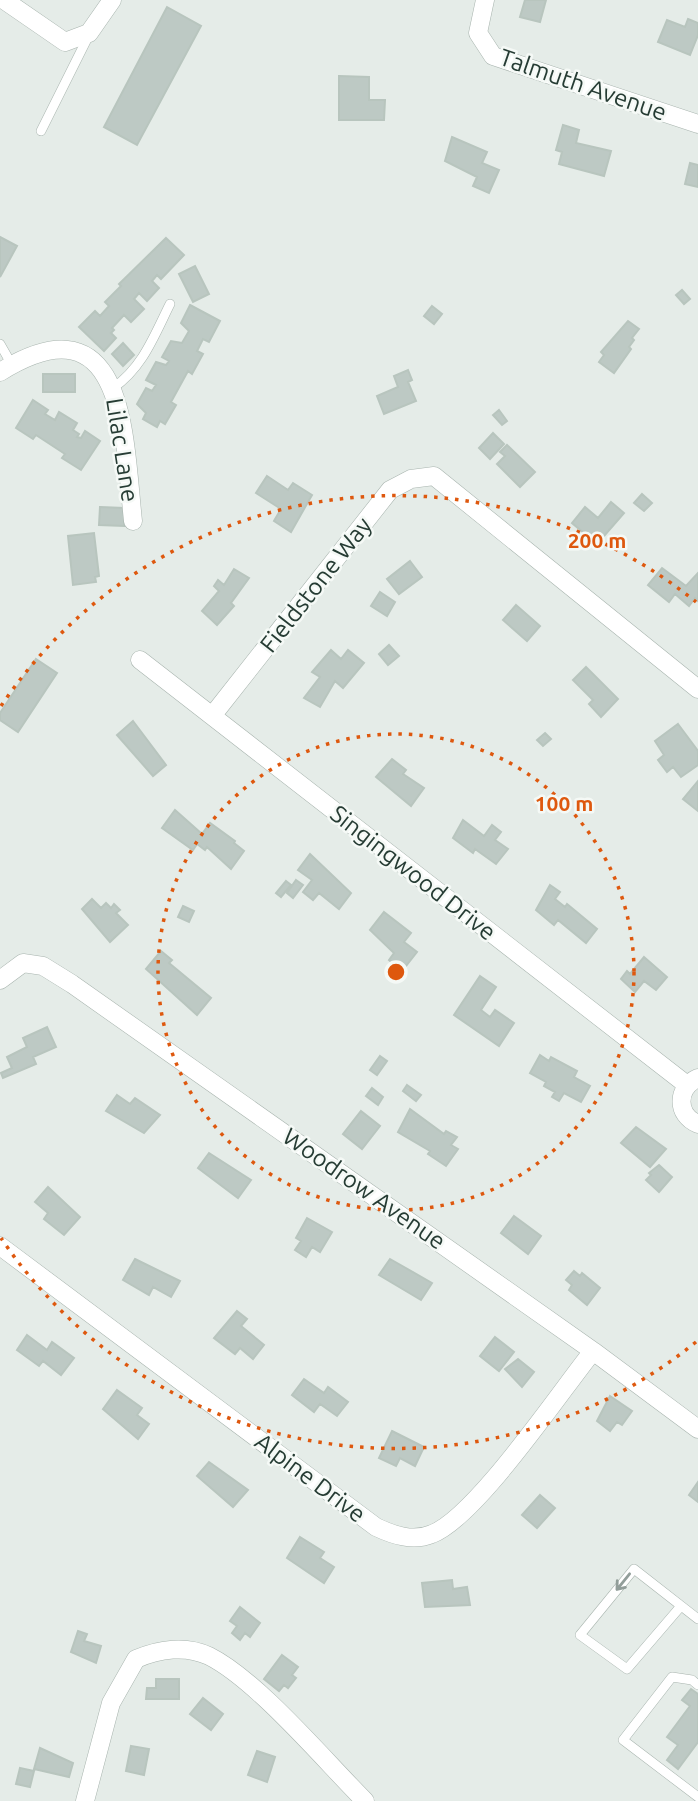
<svg xmlns="http://www.w3.org/2000/svg" width="698" height="1801" viewBox="0 0 698 1801" font-family="Ubuntu,sans-serif">
<style>
.building{fill:#bdc9c4;stroke:#b8c5be;stroke-width:2}
.lines{fill:none;stroke-linecap:round;stroke-linejoin:round}
.lane-casing{stroke:#a8b4ae;stroke-width:10}
.street-casing{stroke:#a8b4ae;stroke-width:19}
.lane{stroke:#fff;stroke-width:9}
.street{stroke:#fff;stroke-width:18}
.oneway{stroke:#929e9a}
.ring{fill:none;stroke:#de580e;stroke-width:3.5;stroke-dasharray:3.5 7}
.labels{text-anchor:middle;stroke-width:5;stroke-linejoin:round;paint-order:stroke}
.street-label{font-size:24px;fill:#263c34;stroke:#f5f9f6}
.centre{fill:#de580e;stroke:#f5f9f6;stroke-width:3.5}
.ring-label{font-size:21px;text-anchor:middle;font-weight:bold;fill:#de580e;stroke:#f5f9f6;stroke-width:5;stroke-linejoin:round;paint-order:stroke}
</style>
<rect width="100%" height="100%" fill="#e5ece8"/>
<path class="building" d="M525,0H546L540,22L520,17Z
M167,7L201,26L137,145L104,127Z
M688,19L698,23V35L690,55L658,42L667,20L685,27Z
M339,76L369,77V100H385L384,120H339Z
M563,125L579,130L576,143L611,151L604,176L559,164L562,152L556,150Z
M452,137L487,152L482,163L499,170L489,193L473,186L477,177L445,161Z
M690,163L698,165V187L685,184Z
M0,237L17,246L0,277Z
M166,238L184,255L161,279L157,275L152,281L159,288L147,301L139,293L134,299L144,309L131,322L124,315L112,328L114,330L111,333L116,338L104,351L79,327L95,311L100,316L109,306L105,302L121,286L119,284Z
M195,266L209,294L193,302L179,274Z
M682,290L690,299L684,304L676,295Z
M190,305L220,321L209,342L203,339L197,351L203,354L192,374L188,371L171,402L176,405L165,424L160,421L157,427L143,419L146,413L137,404L146,388L152,391L156,385L146,380L156,362L166,365L169,361L162,357L171,341L182,343L189,331L181,323Z
M432,306L442,314L434,324L424,316Z
M628,321L639,329L632,338L634,340L629,347L631,349L614,373L599,362L604,355L601,352Z
M123,343L134,355L123,366L112,354Z
M408,370L412,380L408,382L416,401L384,414L377,396L398,387L394,376Z
M43,374H75V392H43Z
M33,400L48,410L45,414L55,420L59,412L77,423L73,430L79,434L77,437L81,438L85,431L100,441L81,470L62,458L65,454L36,435L33,439L16,428Z
M499,410L507,421L502,425L493,415Z
M493,433L504,444L490,459L479,448Z
M507,445L535,472L520,487L497,464L505,456L500,452Z
M267,476L288,490L293,483L312,495L291,532L274,521L281,509L256,493Z
M642,494L652,503L644,511L634,503Z
M611,502L624,513L597,544L572,523L585,507L598,518Z
M100,507L124,508V526L99,525Z
M94,533L99,576L95,577L96,582L73,585L68,536Z
M410,561L422,577L399,594L387,579Z
M662,568L686,586L698,573V601L695,598L689,606L675,594L669,602L648,585Z
M234,569L249,578L231,603L234,606L217,625L202,611L219,591L214,586L218,580L224,585Z
M380,592L395,602L387,616L371,606Z
M516,605L540,626L527,641L503,620Z
M389,645L399,656L388,665L379,654Z
M331,650L341,659L348,650L364,663L343,688L335,681L320,707L304,698L320,677L312,672Z
M36,659L57,673L18,732L0,720V713Z
M586,667L618,699L601,717L589,704L593,700L573,680Z
M133,721L166,765L153,776L117,735Z
M678,724L698,751V765L681,777L673,767L667,772L658,760L664,755L655,741Z
M545,733L551,739L543,746L537,740Z
M392,759L406,770L403,774L424,788L411,806L376,777Z
M698,781V811L683,799Z
M175,810L202,834L210,823L235,841L234,843L244,851L231,869L207,847L205,850L197,844L193,850L162,828Z
M463,820L484,836L492,825L501,832L495,840L508,849L496,864L475,849L473,853L453,838Z
M310,854L351,893L339,909L319,893L313,900L303,892L312,880L298,870Z
M296,880L303,885L293,898L287,893Z
M286,881L291,885L281,897L276,893Z
M550,885L560,892L555,899L565,907L567,904L597,929L586,943L558,920L554,925L536,910Z
M92,899L101,908L106,903L111,908L114,904L120,910L116,913L128,925L110,942L82,909Z
M183,906L194,911L189,922L178,917Z
M384,912L411,933L404,942L417,952L402,971L389,960L394,953L370,930Z
M161,951L172,960L169,963L211,998L197,1015L146,969Z
M644,957L667,977L656,990L644,981L635,992L621,979L627,971L630,974Z
M480,976L496,987L481,1010L490,1017L495,1010L514,1023L499,1046L454,1015Z
M47,1027L56,1047L33,1057L36,1064L3,1078L1,1073L12,1068L7,1057L27,1047L23,1038Z
M540,1055L549,1061L551,1057L577,1071L574,1077L590,1086L581,1102L564,1093L559,1101L552,1097L555,1092L544,1086L546,1082L530,1073Z
M380,1056L387,1061L377,1075L370,1070Z
M407,1085L421,1095L416,1101L403,1091Z
M372,1088L383,1097L378,1105L366,1096Z
M117,1095L130,1104L135,1098L160,1115L144,1133L106,1111Z
M410,1109L444,1134L446,1131L457,1137L451,1145L458,1149L446,1166L428,1154L430,1151L398,1132Z
M361,1111L380,1126L362,1149L343,1134Z
M636,1127L666,1149L650,1167L621,1143Z
M209,1153L251,1180L238,1198L198,1168Z
M659,1165L672,1177L659,1192L646,1180L651,1175L649,1173Z
M48,1187L80,1217L64,1235L44,1219L48,1213L35,1202Z
M514,1216L541,1236L528,1254L501,1233Z
M307,1218L332,1232L320,1252L312,1247L306,1257L295,1250L301,1241L296,1238Z
M135,1259L180,1281L171,1297L153,1287L149,1295L123,1280Z
M390,1259L432,1283L421,1300L379,1275Z
M574,1271L580,1276L582,1273L600,1288L587,1305L569,1290L572,1285L566,1280Z
M237,1311L247,1319L241,1326L264,1345L253,1359L240,1348L235,1354L214,1338Z
M27,1335L47,1350L52,1342L74,1358L61,1375L43,1361L39,1366L17,1350Z
M495,1337L514,1352L499,1371L480,1356Z
M518,1359L534,1372L522,1387L505,1369Z
M304,1379L324,1393L328,1387L348,1402L337,1416L320,1404L314,1412L292,1395Z
M117,1390L142,1408L137,1415L149,1424L138,1439L103,1409Z
M610,1396L632,1411L622,1425L617,1422L610,1431L597,1421Z
M392,1431L424,1447L415,1466L400,1458L396,1466L379,1458Z
M209,1462L248,1490L233,1507L197,1476Z
M698,1482V1502L689,1495Z
M540,1495L555,1508L537,1528L522,1515Z
M300,1537L324,1552L320,1558L334,1567L324,1583L287,1558Z
M452,1580L453,1589L467,1587L470,1605L425,1607L422,1583Z
M240,1607L260,1623L250,1637L245,1633L240,1640L232,1633L237,1626L230,1621Z
M78,1631L87,1634L84,1641L101,1646L96,1663L71,1652Z
M282,1655L298,1667L292,1675L296,1678L288,1688L284,1685L279,1691L264,1679Z
M156,1679H179V1699H146L147,1688H156Z
M691,1689L698,1694V1742L678,1769L667,1760L678,1745L667,1737L690,1706L682,1700Z
M203,1698L223,1714L211,1730L190,1714Z
M131,1746L149,1749L144,1775L126,1771Z
M40,1748L73,1763L69,1777L34,1769Z
M257,1751L275,1757L267,1782L248,1775Z
M20,1768L34,1771L30,1787L16,1784Z"/>
<g class="lines">
<g class="lane-casing">
<path id="lane" d="M41,131L89,35
M0,344L12,365
M113,388C143,367 154,336 170,304
M681,1606L627,1669L580,1635L634,1569L698,1619
M698,1685L692,1680L672,1677L623,1740L698,1797"/>
</g>
<g class="street-casing">
<path id="street" d="M4,0L65,42L89,33L112,0
M485,0L478,33L493,56L698,124
M0,372C126,294 124,438 133,521
M140,660L687,1085
M212,716L390,490L411,479L434,476L698,689
M0,980L23,963L43,966L72,984L593,1351L698,1429
M698,1078C676,1088 676,1115 698,1124
M0,1246L376,1527C393,1535 413,1542 432,1534C476,1517 560,1392 593,1351
M85,1801L111,1703L136,1659C159,1649 186,1645 209,1656C257,1680 325,1761 365,1801"/>
</g>
<use href="#lane" class="lane"/>
<use href="#street" class="street"/>
</g>
<defs><path id="oneway-shaft" d="M-6 0H5M1.5-3L5.5 0L1.5 3" fill="none" stroke-width="1.6" stroke-linecap="round" stroke-linejoin="round" transform="scale(1.75)"/></defs>
<use class="oneway" href="#oneway-shaft" transform="translate(623 1582) rotate(129)"/>
<g class="ring">
<circle cx="396" cy="972" r="238"/>
<path d="M696 1342A476 476 0 0 1 1 1238M1 706A476 476 0 0 1 696 602"/>
</g>
<g class="labels">
<g class="street-label">
<text transform="translate(583 85) rotate(19)" y="8">Talmuth Avenue</text>
<text transform="translate(122 450) rotate(81)" y="8">Lilac Lane</text>
<text transform="translate(316 585) rotate(-52)" y="8">Fieldstone Way</text>
<text transform="translate(413 873) rotate(38)" y="8">Singingwood Drive</text>
<text transform="translate(364 1189) rotate(35)" y="8">Woodrow Avenue</text>
<text transform="translate(310 1478) rotate(37)" y="8">Alpine Drive</text>
</g>
</g>
<circle cx="396" cy="972" r="10" class="centre"/>
<g class="ring-label">
<text x="597" y="548">200 m</text>
<text x="564" y="811">100 m</text>
</g>
</svg>
